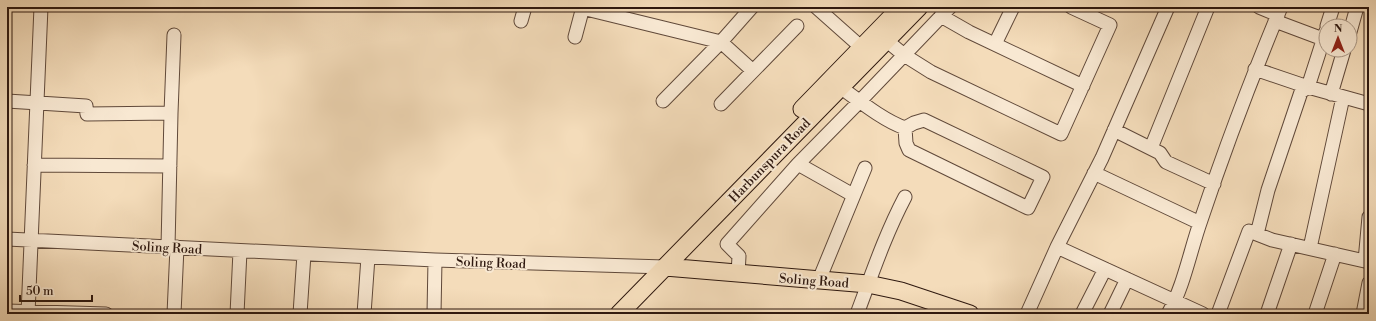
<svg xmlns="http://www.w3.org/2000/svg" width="1376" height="321" viewBox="0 0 1376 321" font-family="'Libre Bodoni',serif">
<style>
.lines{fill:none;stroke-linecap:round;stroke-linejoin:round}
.minor-casing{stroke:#60493a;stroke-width:15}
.major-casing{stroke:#2e180f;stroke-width:19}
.minor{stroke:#f8e8d2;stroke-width:13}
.major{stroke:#f4dcba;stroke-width:17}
.labels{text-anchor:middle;stroke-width:4;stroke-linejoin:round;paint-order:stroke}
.street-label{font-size:13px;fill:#2e180f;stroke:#f8e8d2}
</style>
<rect width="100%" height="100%" fill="#f4dcba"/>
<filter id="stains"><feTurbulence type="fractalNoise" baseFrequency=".005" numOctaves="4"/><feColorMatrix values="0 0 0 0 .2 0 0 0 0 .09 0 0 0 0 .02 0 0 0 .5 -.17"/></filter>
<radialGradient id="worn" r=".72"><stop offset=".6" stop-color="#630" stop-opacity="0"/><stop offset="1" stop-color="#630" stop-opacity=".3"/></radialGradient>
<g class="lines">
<g class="minor-casing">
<path id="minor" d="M816,7L861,47
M1259,7L1278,15
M582,8L721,42L753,71
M941,16L969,32L1083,86
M521,21L525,7
M1275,21L1323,39
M1327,26L1333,7
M1350,32L1357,7
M575,37L583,7
M886,40L904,55L931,72L1061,134L1110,25L1071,7
M995,44L1013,7
M1255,69L1308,87L1326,31
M840,87C858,100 884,121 905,128L914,123L924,120L1043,177L1028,208L909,150L906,143L905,128
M1331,94L1344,50
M7,101L86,106L87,114L171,113L168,247
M663,101L721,42L752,7
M721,104L797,26
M171,113L174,35
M1114,130L1160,153L1166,162L1214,184
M1151,148L1208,7
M798,164L853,195
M34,165L170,166
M1094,173L1200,223
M1257,234L1268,190L1301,92L1308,87L1369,104
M7,239L435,260L665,267
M1057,247L1102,158L1168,7
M1310,248L1343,97
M1365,261L1369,217
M738,274L739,256L727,244L798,164L860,101L950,7
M819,280L865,168
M7,311L106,314
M28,314L41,7
M174,314L177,247
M237,314L240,251
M300,314L304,254
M364,314L368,257
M434,314L435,260
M857,314C872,274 885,235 905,197
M1027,314L1057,247L1203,314
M1082,314L1105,269
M1110,314L1127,279
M1168,314C1184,286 1190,251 1201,220C1225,148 1252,77 1281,7
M1218,314L1249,231L1272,240L1369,262
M1267,314L1291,244
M1315,314L1335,254
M1363,314L1369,283"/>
</g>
<g class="major-casing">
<path id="major" d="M802,109L901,7
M665,267L868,284L901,291L970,314
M619,314L919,7"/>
</g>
<use href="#minor" class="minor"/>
<use href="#major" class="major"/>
</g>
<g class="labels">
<g class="street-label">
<text transform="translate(769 160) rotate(-46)" y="5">Harbunspura Road</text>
<text transform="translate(167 247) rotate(3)" y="5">Soling Road</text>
<text transform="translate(491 262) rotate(2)" y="5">Soling Road</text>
<text transform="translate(814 280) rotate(4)" y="5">Soling Road</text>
</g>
</g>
<rect width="1376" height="321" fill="none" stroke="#f4dcba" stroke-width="24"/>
<rect x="8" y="8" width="1360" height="305" fill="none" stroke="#2e180f" stroke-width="2"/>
<rect x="12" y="12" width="1352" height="297" fill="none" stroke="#2e180f"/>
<g transform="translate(1338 38)"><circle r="19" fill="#f8e8d2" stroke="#a79584"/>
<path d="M0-3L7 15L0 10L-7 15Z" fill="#8f2418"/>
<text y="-6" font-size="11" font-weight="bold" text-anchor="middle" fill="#2e180f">N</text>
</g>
<path d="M20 295v6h72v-6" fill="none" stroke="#2e180f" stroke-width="2"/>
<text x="26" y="295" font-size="12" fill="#2e180f" stroke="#f8e8d2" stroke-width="3" paint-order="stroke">50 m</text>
<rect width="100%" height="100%" filter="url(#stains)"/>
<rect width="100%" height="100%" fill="url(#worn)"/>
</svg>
